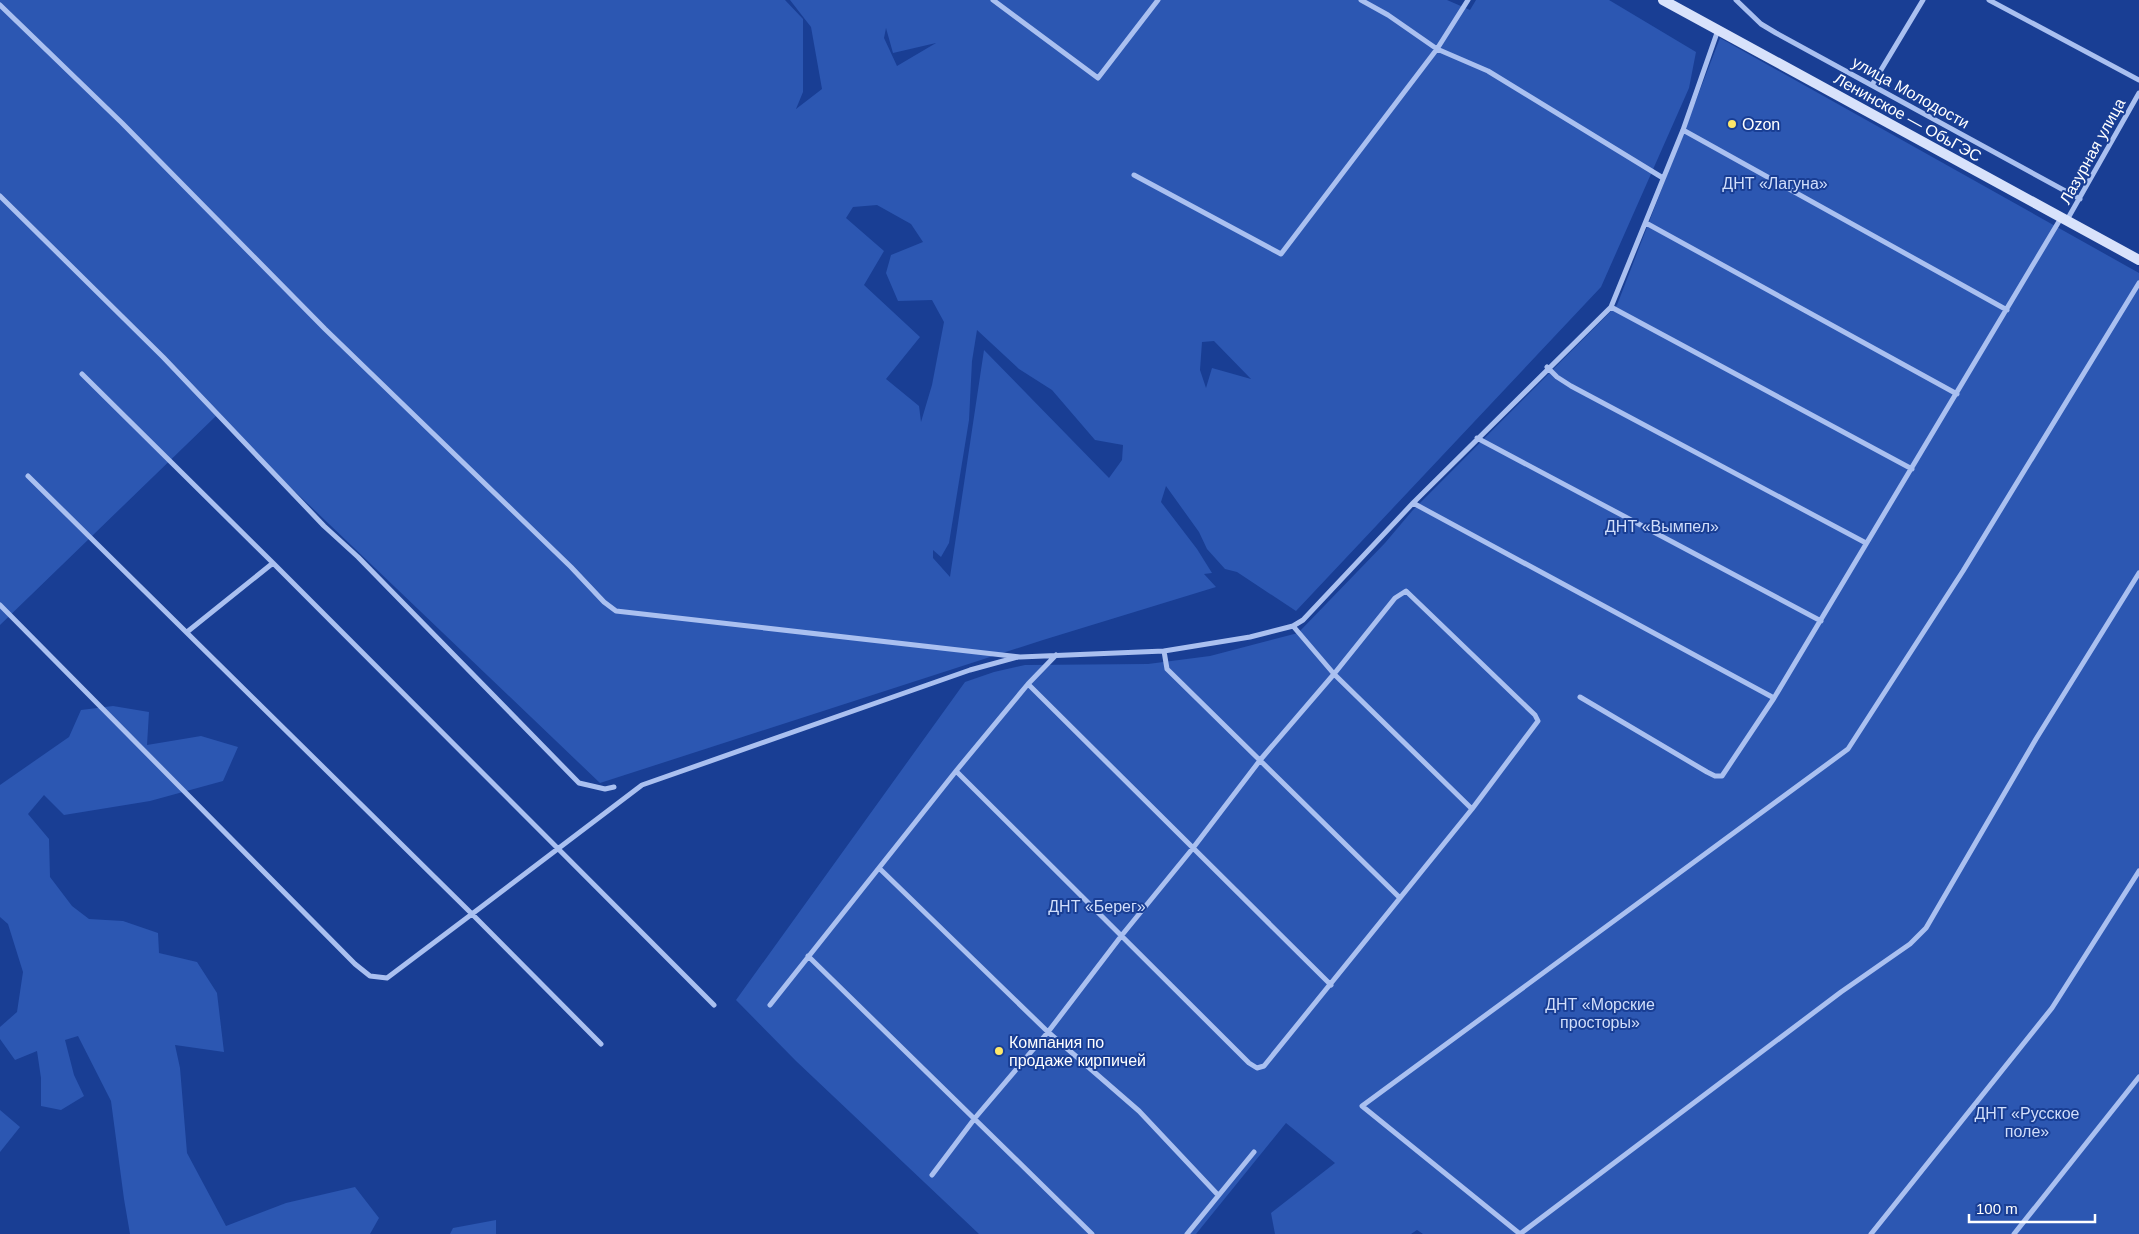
<svg xmlns="http://www.w3.org/2000/svg" width="2139" height="1234" viewBox="0 0 2139 1234" font-family="Arial,sans-serif">
<style>
.green{fill:#2c57b2;fill-rule:evenodd}
.lines{fill:none;stroke-linecap:round;stroke-linejoin:round}
.street{stroke:#aac0f0;stroke-width:5}
.secondary{stroke:#d8e2fb;stroke-width:10}
.poi-dot{fill:#ffe869;stroke:#193e94;stroke-width:2}
.labels{text-anchor:middle;stroke-width:4;stroke-linejoin:round;paint-order:stroke}
.street-label{font-size:16px;fill:#fff;stroke:#193e94}
.poi-label{font-size:16px;fill:#fff;stroke:#193e94;text-anchor:start}
.park-label{font-size:16px;fill:#d1defb;stroke:#193e94}
</style>
<rect width="100%" height="100%" fill="#193e94"/>
<path class="green" d="M0,0H785L803,19V92L796,109L822,89L811,27L790,0H1447L1470,10L1476,0H1609L1696,52L1689,88L1601,287L1296,611L1237,572L1225,569L1207,549L1199,532L1166,486L1161,502L1197,549L1212,573L1204,574L1216,587L1043,640L600,783L216,416L0,625ZM886,28L893,53L936,43L897,66L884,38ZM877,205L911,224L923,242L891,255L886,273L898,301L932,300L944,322L932,385L921,422L919,406L886,379L920,337L864,285L884,251L846,218L853,207ZM977,330L1019,369L1052,390L1095,440L1123,445L1122,460L1109,478L984,350L950,577L933,558V550L941,557L949,543L969,420L972,361ZM1214,341L1251,379L1212,368L1206,388L1200,370L1202,342Z
M1720,38L2139,273V1234H1423L1417,1230L1411,1234H1275L1271,1213L1335,1163L1286,1123L1196,1234H979L796,1061L736,1000L965,682L994,672L1025,665L1148,664L1210,656L1298,633L1385,543L1412,511L1617,305Z
M113,706L149,712L147,745L201,736L238,747L223,781L150,801L64,815L44,795L28,814L49,839L50,877L72,906L89,919L123,921L158,933L159,953L197,962L217,993L224,1052L175,1045L180,1068L187,1153L226,1226L286,1203L355,1187L379,1218L370,1234H130L124,1199L111,1101L78,1036L65,1040L74,1075L84,1096L61,1110L41,1106V1078L37,1051L15,1060L0,1039V1027L17,1012L23,972L8,924L0,917V785L69,737L81,710Z
M0,1110L20,1127L0,1152Z
M496,1220V1234H450L453,1228Z"/>
<g class="lines">
<path class="street" d="M993,0L1098,78L1158,0
M1361,0L1388,15L1437,49L1488,71L1663,178
M1736,0L1761,24L1776,33L2080,199
M1989,0L2139,80
M0,5L122,123L325,329L571,567L604,602L616,611L1020,657L1164,651L1250,637L1293,626L1303,620L1413,503L1611,307L1683,130L1718,30
M1872,85L1923,0
M1683,130L2007,310
M1134,175L1281,254L1437,49L1468,0
M0,196L163,357L324,526L358,557L579,783L605,789L614,787
M2067,220L2139,93
M1646,223L1957,394
M2139,283L1963,571L1848,749L1362,1106L1520,1234L1841,992L1910,944L1926,928L2036,739L2139,573
M1611,307L1912,469
M1547,367L1557,377L1571,386L1866,543
M82,374L273,563
M1477,438L1821,621
M28,476L472,914L642,785L970,670L1018,657
M1413,503L1774,698
M0,605L355,964L370,976L387,978L472,914L601,1044
M187,632L273,563L714,1005
M1164,651L1167,669L1400,898
M1028,684L1331,985
M1580,697L1707,772L1715,776H1722L1774,698L2061,218
M956,771L1249,1063L1257,1068L1264,1066L1472,809L1538,721L1535,715L1406,591L1395,598L1334,674L1472,809
M879,868L1048,1032L1139,1111L1218,1195
M808,956L1092,1234
M770,1005L956,771L1028,684L1056,655
M932,1175L975,1118L1048,1032L1122,935L1193,848L1261,759L1334,674L1293,626
M1187,1234L1254,1152
M1871,1234L2052,1008L2139,871
M2014,1234L2139,1077"/>
<path class="secondary" d="M1663,0L2139,260"/>
</g>
<g class="poi-dot">
<circle cx="1732" cy="124" r="5"/>
<circle cx="999" cy="1051" r="5"/>
</g>
<g class="labels">
<g class="street-label">
<text transform="translate(1911 92) rotate(29)" y="6">улица Молодости</text>
<text transform="translate(1908 117) rotate(29)" y="6">Ленинское — ОбьГЭС</text>
<text transform="translate(2092 151) rotate(-61)" y="6">Лазурная улица</text>
</g>
<g class="poi-label">
<text x="1742" y="130">Ozon</text>
<text x="1009" y="1048">Компания по<tspan x="1009" dy="18">продаже кирпичей</tspan></text>
</g>
<g class="park-label">
<text x="1775" y="189">ДНТ «Лагуна»</text>
<text x="1662" y="532">ДНТ «Вымпел»</text>
<text x="1097" y="912">ДНТ «Берег»</text>
<text x="1600" y="1010">ДНТ «Морские<tspan x="1600" dy="18">просторы»</tspan></text>
<text x="2027" y="1119">ДНТ «Русское<tspan x="2027" dy="18">поле»</tspan></text>
</g>
</g>
<path d="M1969 1214v8h126v-8" fill="none" stroke="#ffffff" stroke-width="2.5"/>
<text x="1976" y="1214" font-size="15" fill="#ffffff" stroke="#193e94" stroke-width="4" paint-order="stroke">100 m</text>
</svg>
